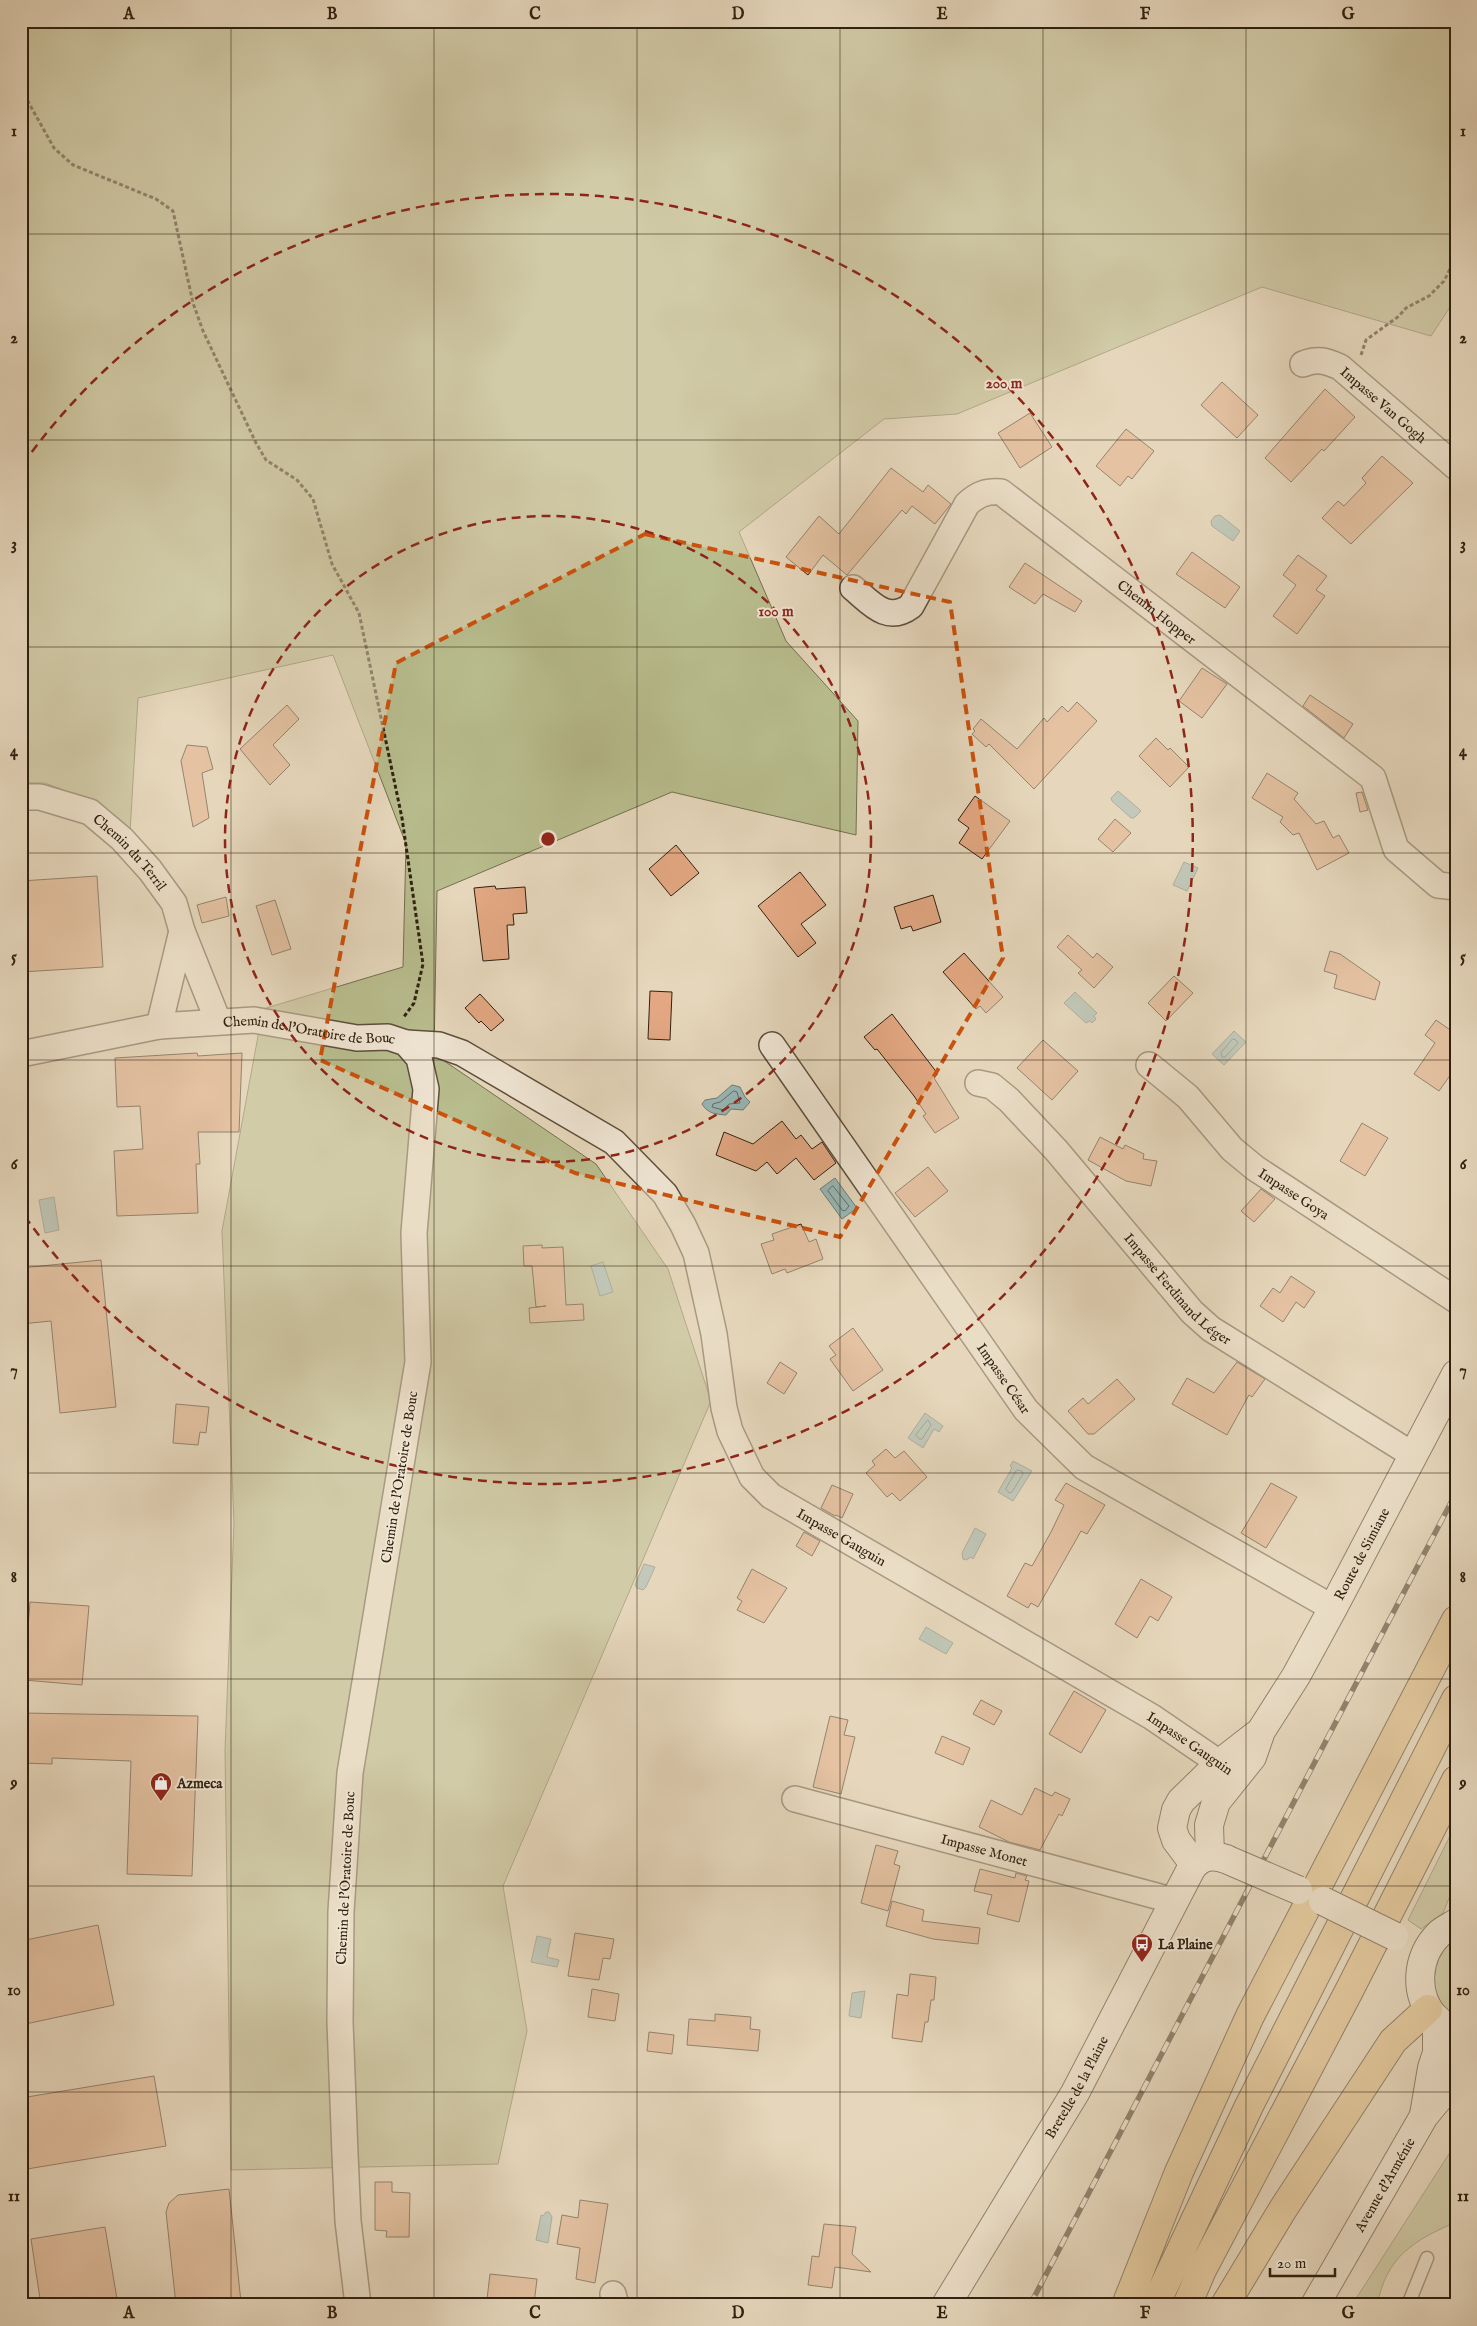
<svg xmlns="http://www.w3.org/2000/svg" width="1477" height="2326" viewBox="0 0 1477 2326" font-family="'IM FELL English',serif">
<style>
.green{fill:#b8bd8e;stroke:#746f50}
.water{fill:#98b8b8;stroke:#6e7c75}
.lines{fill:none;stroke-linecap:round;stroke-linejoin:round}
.shore{stroke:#646c64;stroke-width:1}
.building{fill:#e3a883;stroke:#302111}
.lane-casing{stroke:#5e4e3c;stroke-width:15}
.street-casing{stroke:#5e4e3c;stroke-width:28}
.secondary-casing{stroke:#302111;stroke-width:30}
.highway-casing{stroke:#302111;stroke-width:30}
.path{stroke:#302111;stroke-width:3;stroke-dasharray:4 2.5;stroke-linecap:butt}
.lane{stroke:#efe5d3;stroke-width:12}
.street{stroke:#efe5d3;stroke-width:25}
.secondary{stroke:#efe5d3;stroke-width:28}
.highway{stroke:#e3bc7e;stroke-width:28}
.rail-casing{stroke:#302111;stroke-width:5.5}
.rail{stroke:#efe5d3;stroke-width:4;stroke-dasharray:11;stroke-linecap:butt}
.secondary-bridge-casing{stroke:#302111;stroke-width:30;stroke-linecap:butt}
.secondary-bridge{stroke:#efe5d3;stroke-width:28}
.marked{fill:none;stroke:#cc510d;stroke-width:4;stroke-dasharray:10 6;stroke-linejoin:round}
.grid{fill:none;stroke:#302111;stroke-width:1;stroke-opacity:0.55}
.ring{fill:none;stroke:#8f2418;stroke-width:2.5;stroke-dasharray:9 6}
.labels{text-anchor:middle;stroke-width:4;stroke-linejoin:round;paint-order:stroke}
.street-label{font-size:14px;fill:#302111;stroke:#efe5d3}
.poi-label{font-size:14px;font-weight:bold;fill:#302111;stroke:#efe5d3;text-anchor:start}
.centre{fill:#8f2418;stroke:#efe5d3;stroke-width:2.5}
.ring-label{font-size:15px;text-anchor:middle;font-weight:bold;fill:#8f2418;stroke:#efe5d3;stroke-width:4;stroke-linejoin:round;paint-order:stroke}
.neatline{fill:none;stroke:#302111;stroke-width:2}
.grid-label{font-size:16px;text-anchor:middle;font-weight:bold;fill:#302111}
</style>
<rect width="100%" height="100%" fill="#e6d7bc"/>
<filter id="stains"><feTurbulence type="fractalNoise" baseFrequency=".004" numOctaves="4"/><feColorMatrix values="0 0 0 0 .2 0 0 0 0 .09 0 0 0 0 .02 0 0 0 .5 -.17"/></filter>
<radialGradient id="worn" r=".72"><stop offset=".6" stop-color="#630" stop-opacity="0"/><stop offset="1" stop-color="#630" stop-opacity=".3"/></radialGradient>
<path class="green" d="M21,21H1456V298L1431,336L1262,287L957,414L884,419L739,532L786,641L858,721L856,835L672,792L437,891L434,1054L596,1164L668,1269L711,1401L503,1886L527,2031L498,2164L231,2170L225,1750L234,1523L222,1231L263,1009L403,967L406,844L333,655L138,698L130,832L97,803L45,783H21Z
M1456,1824V1881L1443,1913L1421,1929L1408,1920Z
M1456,1939V2020C1450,2014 1442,2007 1437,2000C1424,1980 1437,1950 1456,1939Z
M1456,2143V2222C1413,2241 1387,2256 1377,2305H1352Z"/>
<path class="water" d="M1220,515L1240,531L1233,541L1212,526L1211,521L1215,516Z
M1118,791L1139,809L1141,811L1134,818H1131L1112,801L1111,798Z
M1184,862L1198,868L1187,891L1173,885Z
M1075,992L1097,1013L1094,1016L1096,1019L1092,1023L1090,1021L1086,1023L1064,1003Z
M1234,1031L1246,1042L1224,1065L1212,1054Z
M732,1085L740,1087L745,1097L750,1102L743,1110L731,1109L726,1115C716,1114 708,1114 702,1104L705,1100L717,1098Z
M835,1178L857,1208L842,1219L820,1189Z
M54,1197L59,1230L45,1233L39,1200Z
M603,1262L613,1292L600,1296L591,1266Z
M925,1413L943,1426L939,1432L934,1429L923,1448L908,1438Z
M1013,1461L1032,1471L1013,1501L998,1492L1012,1468L1010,1466Z
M975,1528L986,1534L973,1559L971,1557L966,1560L963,1559L962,1553Z
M644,1564L655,1567L646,1587L643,1590L637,1588L635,1585Z
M926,1627L953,1643L946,1654L919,1639Z
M537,1936L551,1939L547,1957L559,1960L557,1967L531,1962Z
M865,1991L861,2018L849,2016L852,1993Z
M546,2212H549L552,2217L548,2243L536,2240L541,2215L543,2216Z"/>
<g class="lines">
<path class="shore" d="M1233,1039L1236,1040L1238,1043L1225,1057H1222L1221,1053Z
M734,1091L737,1092L740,1103L729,1104L723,1110L712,1107L713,1104L720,1102Z
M833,1186L849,1206L845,1211L842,1210L828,1191Z
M928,1420L931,1425L922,1439H919L916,1435Z
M1017,1470L1022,1471L1023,1474L1012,1492L1009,1493L1006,1489Z"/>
</g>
<path class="building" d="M1222,382L1258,415L1237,438L1201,405Z
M1325,389L1355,417L1324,451L1322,449L1291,482L1265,458Z
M1030,413L1052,447L1020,468L998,433Z
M1126,429L1154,451L1132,479L1128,476L1120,486L1096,466Z
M1382,456L1413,483L1351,544L1322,518L1338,501L1344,506L1366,483L1362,478Z
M891,468L923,492L928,485L951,504L935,524L912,506L906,514L902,510L847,575L823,555L808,575L786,557L819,516L839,534Z
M1192,552L1240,587L1225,608L1176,574Z
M1298,555L1327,576L1316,590L1325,596L1297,634L1273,616L1296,585L1283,575Z
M1025,563L1082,601L1075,612L1043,594L1035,604L1009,587Z
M1202,668L1227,684L1202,718L1179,701Z
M1310,695L1353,724L1344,738L1303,706Z
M1077,702L1097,721L1034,789L989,744L986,747L972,734L975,731L973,729L981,719L1017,749L1044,718L1047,722L1062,706L1068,712Z
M287,705L299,719L273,745L290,765L270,785L240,749Z
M1156,738L1168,750L1170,748L1189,767L1170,787L1139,756Z
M187,745L207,747L213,769L202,773L209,818L193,827L181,761Z
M1267,773L1298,793L1294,799L1316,824L1324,821L1333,838L1339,835L1349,853L1317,870L1299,833L1293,835L1280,822L1283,817L1252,798Z
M1362,792L1368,810L1360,812L1356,793Z
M975,796L1010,821L982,859L959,843L969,828L958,820Z
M1115,819L1131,833L1113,852L1098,839Z
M676,845L699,873L671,896L649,869Z
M800,872L826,905L801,924L816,943L798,957L758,906Z
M97,876L103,967L21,972V881Z
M495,886L496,889L525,887L527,913L513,914L514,925H507L509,959L483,961L474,888Z
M933,895L941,922L913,931L911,926L901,929L894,907Z
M226,897L229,916L202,923L197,905Z
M275,900L291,949L272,955L256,906Z
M1068,935L1093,958L1097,953L1113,967L1094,988L1078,973L1082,970L1057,947Z
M1330,951L1340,954L1380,982L1375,1000L1334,988L1337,975L1324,971Z
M964,953L1003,997L986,1013L980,1006L976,1009L943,972Z
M1174,976L1193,993L1166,1021L1148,1003Z
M650,991L672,992L670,1040L648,1039Z
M480,994L504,1020L491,1031L481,1021L479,1023L465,1008Z
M892,1014L938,1074L934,1078L959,1118L935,1133L923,1116L926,1114L914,1096L877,1049L875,1050L864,1037Z
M1436,1020L1456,1034V1067L1439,1091L1414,1074L1435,1043L1425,1035Z
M1043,1040L1078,1071L1052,1100L1017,1068Z
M197,1053L198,1056L242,1053L239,1132H198L200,1164H196L198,1213L117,1216L114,1151L143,1149L140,1106L117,1107L115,1058Z
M782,1121L796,1139L801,1135L812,1149L822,1142L836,1163L814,1180L796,1158L777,1174L767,1162L756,1171L716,1155L724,1132L753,1144Z
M1362,1123L1388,1138L1365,1176L1340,1161Z
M1100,1137L1123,1149L1125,1145L1144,1154L1143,1159L1157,1161L1151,1186L1126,1181L1088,1160Z
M928,1167L948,1191L915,1217L895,1193Z
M1261,1189L1275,1199L1254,1222L1241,1211Z
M801,1224L809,1242L816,1239L823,1259L787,1273L785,1269L772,1274L761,1244L774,1240L772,1234Z
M542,1245V1248L563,1247L566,1305L583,1304L584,1320L530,1323L529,1308L546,1306L536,1307L532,1266H524L523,1246Z
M101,1260L116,1407L60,1413L51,1321L21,1324V1268Z
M1291,1276L1315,1292L1304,1308L1296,1302L1283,1322L1260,1306L1273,1288L1280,1293Z
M853,1328L883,1370L853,1391L830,1359L836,1355L829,1346Z
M780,1362L797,1373L784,1394L767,1383Z
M1237,1362L1265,1379L1252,1397L1249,1395L1227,1435L1172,1404L1187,1378L1214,1393Z
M1117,1379L1135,1399L1094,1434H1088L1068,1411L1083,1398L1088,1404Z
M176,1404L209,1407L206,1433L200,1432L198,1445L173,1443Z
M886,1449L895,1458L904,1451L927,1477L900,1501L892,1493L887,1497L866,1473L875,1465L872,1461Z
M1066,1483L1105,1505L1087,1534L1081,1531L1038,1607L1031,1603L1028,1608L1007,1596L1025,1563L1032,1566L1051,1532L1064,1505L1055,1500Z
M1271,1483L1297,1497L1266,1548L1241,1533Z
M832,1485L853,1494L842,1518L836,1515L835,1516L821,1508Z
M804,1532L820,1541L812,1556L796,1546Z
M752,1569L787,1588L764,1623L737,1610L742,1601L737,1598Z
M1141,1579L1172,1597L1158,1621L1150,1616L1137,1638L1115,1624Z
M30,1602L89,1606L82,1685L24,1680Z
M1074,1691L1106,1710L1081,1753L1049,1734Z
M981,1700L1002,1711L994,1725L973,1714Z
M21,1713L198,1716L192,1876L127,1874L131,1761L52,1758V1764L21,1763Z
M830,1716L848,1720L844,1735L855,1737L841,1794L813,1787Z
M942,1736L970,1748L963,1765L935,1753Z
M1035,1788L1052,1796L1055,1792L1070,1799L1062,1816L1059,1814L1040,1850L1009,1842L979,1827L991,1800L1022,1815Z
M876,1845L898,1851L894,1864L900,1866L888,1911L861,1903Z
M980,1869L1015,1878L1016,1873L1027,1876L1025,1880L1029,1881L1019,1922L987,1914L992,1895L974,1891Z
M892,1901L924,1910L922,1921L980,1928L978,1944L933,1939L886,1926Z
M98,1925L114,2005L21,2025V1941Z
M575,1933L614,1939L610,1959L603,1958L599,1980L568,1976Z
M910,1974L936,1977L934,2000H931L928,2022H925L922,2042L892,2038L897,1994L908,1996Z
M592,1989L619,1994L615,2021L588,2017Z
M715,2014L751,2017L750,2029L760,2030L758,2051L687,2045L689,2019L715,2021Z
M649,2032L674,2035L672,2054L647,2051Z
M154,2076L166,2146L21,2170V2098Z
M375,2182H392V2192L410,2193L409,2237H386L387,2231L375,2230Z
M229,2189L241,2302L219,2305H176L166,2212L169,2203L178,2195Z
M580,2200L608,2204L595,2283L576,2279L580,2248L557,2244L562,2215L578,2218Z
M824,2224L856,2227L852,2254L871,2272L835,2267L832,2288L808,2285L812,2256L819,2257Z
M105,2227L118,2305H41L31,2239Z
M490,2274L537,2279L534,2304L487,2299Z"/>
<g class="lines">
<g class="lane-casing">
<path id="lane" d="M1408,2305L1427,2258"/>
</g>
<g class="street-casing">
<g id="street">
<path id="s1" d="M1303,364C1318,358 1326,361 1340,367L1456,467"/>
<path id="s2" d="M853,588C871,603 887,624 911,606L967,504C978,494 986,491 1001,492L1373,778L1396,849L1438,885L1456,887"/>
<path id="s3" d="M21,797H40L90,812L122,839L150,870L174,903L182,931L218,1021"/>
<path d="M159,1026L182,931"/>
<path id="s4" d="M406,1043L439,1045L462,1053L614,1142L665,1194L683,1225L696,1253L714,1334L724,1408L730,1431L752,1477L771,1496L1152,1717L1237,1775"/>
<path id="s5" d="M772,1045L1026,1410L1084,1467L1333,1608"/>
<path id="s6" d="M21,1054L159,1026L254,1020L357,1038L388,1037L406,1043L419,1058L426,1089L414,1233L418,1362L350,1773L341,1912L340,2022L345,2154L348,2221L358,2305"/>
<path id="s7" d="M1149,1065L1188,1097L1232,1149L1255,1168L1456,1300"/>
<path id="s8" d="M978,1083L992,1086L1009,1100L1056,1150L1192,1312L1211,1329L1413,1455"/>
<path id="s9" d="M795,1799L1175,1901"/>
<path d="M613,2294L616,2305"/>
</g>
</g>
<g class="secondary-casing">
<g id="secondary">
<path id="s10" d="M1210,1856L1209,1825L1216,1802L1252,1757L1261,1731L1296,1676L1333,1608L1456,1374"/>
<path d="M1194,1864L1176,1840L1172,1828L1176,1810L1181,1801L1220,1763L1256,1735"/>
<path d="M1456,1923C1450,1927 1443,1930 1439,1934C1416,1956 1413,1996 1436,2019C1441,2024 1449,2028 1456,2032"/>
<path d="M1424,2115L1432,2068L1437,2053V2019"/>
<path id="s11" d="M946,2305L1075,2093L1191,1869C1200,1856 1212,1854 1226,1859"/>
<path id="s12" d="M1315,2305L1424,2116L1444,2092L1456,2070"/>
</g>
</g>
<g class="highway-casing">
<path id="highway" d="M1126,2305L1179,2172L1250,2016L1456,1620
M1155,2305L1249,2106L1456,1699
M1187,2305L1202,2270L1349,1991L1456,1780
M1225,2305L1283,2209L1393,2041L1428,2009"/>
</g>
<path class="path" d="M1453,21L1456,27
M21,89L54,148L73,165L156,199L173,211L193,303L203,331L256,443L266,460L297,480L313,499L332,564L359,613L402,818L423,964L414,1003L403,1018
M1361,355L1366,340L1399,316L1406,308L1429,296L1444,281L1456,257"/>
<use href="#lane" class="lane"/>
<use href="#street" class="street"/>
<use href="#secondary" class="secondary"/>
<use href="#highway" class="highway"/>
<g class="rail-casing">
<path id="rail" d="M1030,2305L1456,1493"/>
</g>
<use href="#rail" class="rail"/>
<g class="secondary-bridge-casing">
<path id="secondary-bridge" d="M1228,1860L1298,1890
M1323,1901L1394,1936"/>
</g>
<use href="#secondary-bridge" class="secondary-bridge"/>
</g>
<path d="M0 0H1477V2326H0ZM645,534L950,602L1003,958L840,1237L575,1173L320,1060L396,663Z" fill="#e6d7bc" fill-opacity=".55" fill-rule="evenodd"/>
<path class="marked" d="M645,534L950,602L1003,958L840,1237L575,1173L320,1060L396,663Z"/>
<path class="grid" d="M231,21V2305M434,21V2305M637,21V2305M840,21V2305M1043,21V2305M1246,21V2305M21,234H1456M21,440H1456M21,647H1456M21,853H1456M21,1060H1456M21,1266H1456M21,1473H1456M21,1679H1456M21,1886H1456M21,2092H1456"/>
<g class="ring">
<circle cx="548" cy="839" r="323"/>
<path d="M23 464A645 645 0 1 1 23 1214"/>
</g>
<defs>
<g id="shop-pin" transform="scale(1.125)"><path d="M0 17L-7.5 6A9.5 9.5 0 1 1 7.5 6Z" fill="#8f2418" stroke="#efe5d3"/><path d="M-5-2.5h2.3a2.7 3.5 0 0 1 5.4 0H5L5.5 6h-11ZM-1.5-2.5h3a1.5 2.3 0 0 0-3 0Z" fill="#fff"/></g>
<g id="bus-pin" transform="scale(1.125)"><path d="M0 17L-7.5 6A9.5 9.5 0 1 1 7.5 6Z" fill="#8f2418" stroke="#efe5d3"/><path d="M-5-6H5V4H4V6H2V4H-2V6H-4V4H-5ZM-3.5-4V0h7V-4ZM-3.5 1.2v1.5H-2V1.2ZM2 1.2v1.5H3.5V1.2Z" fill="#fff"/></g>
</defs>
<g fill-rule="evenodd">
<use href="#shop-pin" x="161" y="1783"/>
<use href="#bus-pin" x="1142" y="1944"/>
</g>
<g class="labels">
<g class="street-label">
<text dy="5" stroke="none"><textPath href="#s1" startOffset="96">Impasse Van Gogh</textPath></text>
<text dy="5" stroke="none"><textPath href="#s2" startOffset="418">Chemin Hopper</textPath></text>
<text dy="5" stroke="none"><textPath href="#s3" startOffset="128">Chemin du Terril</textPath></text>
<text dy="5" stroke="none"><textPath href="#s6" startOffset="292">Chemin de l'Oratoire de Bouc</textPath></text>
<text dy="5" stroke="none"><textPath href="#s7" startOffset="195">Impasse Goya</textPath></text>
<text dy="5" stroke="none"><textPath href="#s8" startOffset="290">Impasse Ferdinand Léger</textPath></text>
<text dy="5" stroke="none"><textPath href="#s5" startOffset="406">Impasse César</textPath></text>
<text transform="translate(399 1477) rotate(-81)" y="5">Chemin de l'Oratoire de Bouc</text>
<text dy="5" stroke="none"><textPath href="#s4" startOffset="714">Impasse Gauguin</textPath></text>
<text dy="5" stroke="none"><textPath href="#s10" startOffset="344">Route de Simiane</textPath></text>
<text dy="5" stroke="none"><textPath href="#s4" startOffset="1119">Impasse Gauguin</textPath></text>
<text dy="5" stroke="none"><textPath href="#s9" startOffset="196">Impasse Monet</textPath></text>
<text transform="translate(345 1878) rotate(-87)" y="5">Chemin de l'Oratoire de Bouc</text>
<text dy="5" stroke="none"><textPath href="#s11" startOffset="254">Bretelle de la Plaine</textPath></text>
<text dy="5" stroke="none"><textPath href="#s12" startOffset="139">Avenue d'Arménie</textPath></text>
</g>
<g class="poi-label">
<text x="177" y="1788">Azmeca</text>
<text x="1158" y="1949">La Plaine</text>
</g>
</g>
<circle cx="548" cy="839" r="8" class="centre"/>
<g class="ring-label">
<text x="1004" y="388">200 m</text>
<text x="776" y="616">100 m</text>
</g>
<rect width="1477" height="2326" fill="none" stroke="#e6d7bc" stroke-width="55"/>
<path d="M1270 2268v8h65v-8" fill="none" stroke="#302111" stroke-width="2.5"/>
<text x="1277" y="2268" font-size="15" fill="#302111" stroke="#efe5d3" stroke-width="4" paint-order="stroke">20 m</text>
<rect x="28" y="28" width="1422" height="2270" class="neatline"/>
<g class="grid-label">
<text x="129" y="19">A</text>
<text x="332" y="19">B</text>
<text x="535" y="19">C</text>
<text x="738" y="19">D</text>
<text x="942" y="19">E</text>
<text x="1145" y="19">F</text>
<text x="1348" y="19">G</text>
<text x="14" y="136">1</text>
<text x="1463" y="136">1</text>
<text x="14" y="343">2</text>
<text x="1463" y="343">2</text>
<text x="14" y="549">3</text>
<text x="1463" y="549">3</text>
<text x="14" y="756">4</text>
<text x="1463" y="756">4</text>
<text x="14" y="962">5</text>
<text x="1463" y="962">5</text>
<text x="14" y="1169">6</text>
<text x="1463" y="1169">6</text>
<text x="14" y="1375">7</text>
<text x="1463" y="1375">7</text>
<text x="14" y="1582">8</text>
<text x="1463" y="1582">8</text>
<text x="14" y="1788">9</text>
<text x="1463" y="1788">9</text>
<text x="14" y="1995">10</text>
<text x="1463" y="1995">10</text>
<text x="14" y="2201">11</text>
<text x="1463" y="2201">11</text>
<text x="129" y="2318">A</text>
<text x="332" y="2318">B</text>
<text x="535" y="2318">C</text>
<text x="738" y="2318">D</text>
<text x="942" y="2318">E</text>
<text x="1145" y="2318">F</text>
<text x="1348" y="2318">G</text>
</g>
<rect width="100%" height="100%" filter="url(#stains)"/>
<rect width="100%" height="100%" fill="url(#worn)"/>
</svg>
